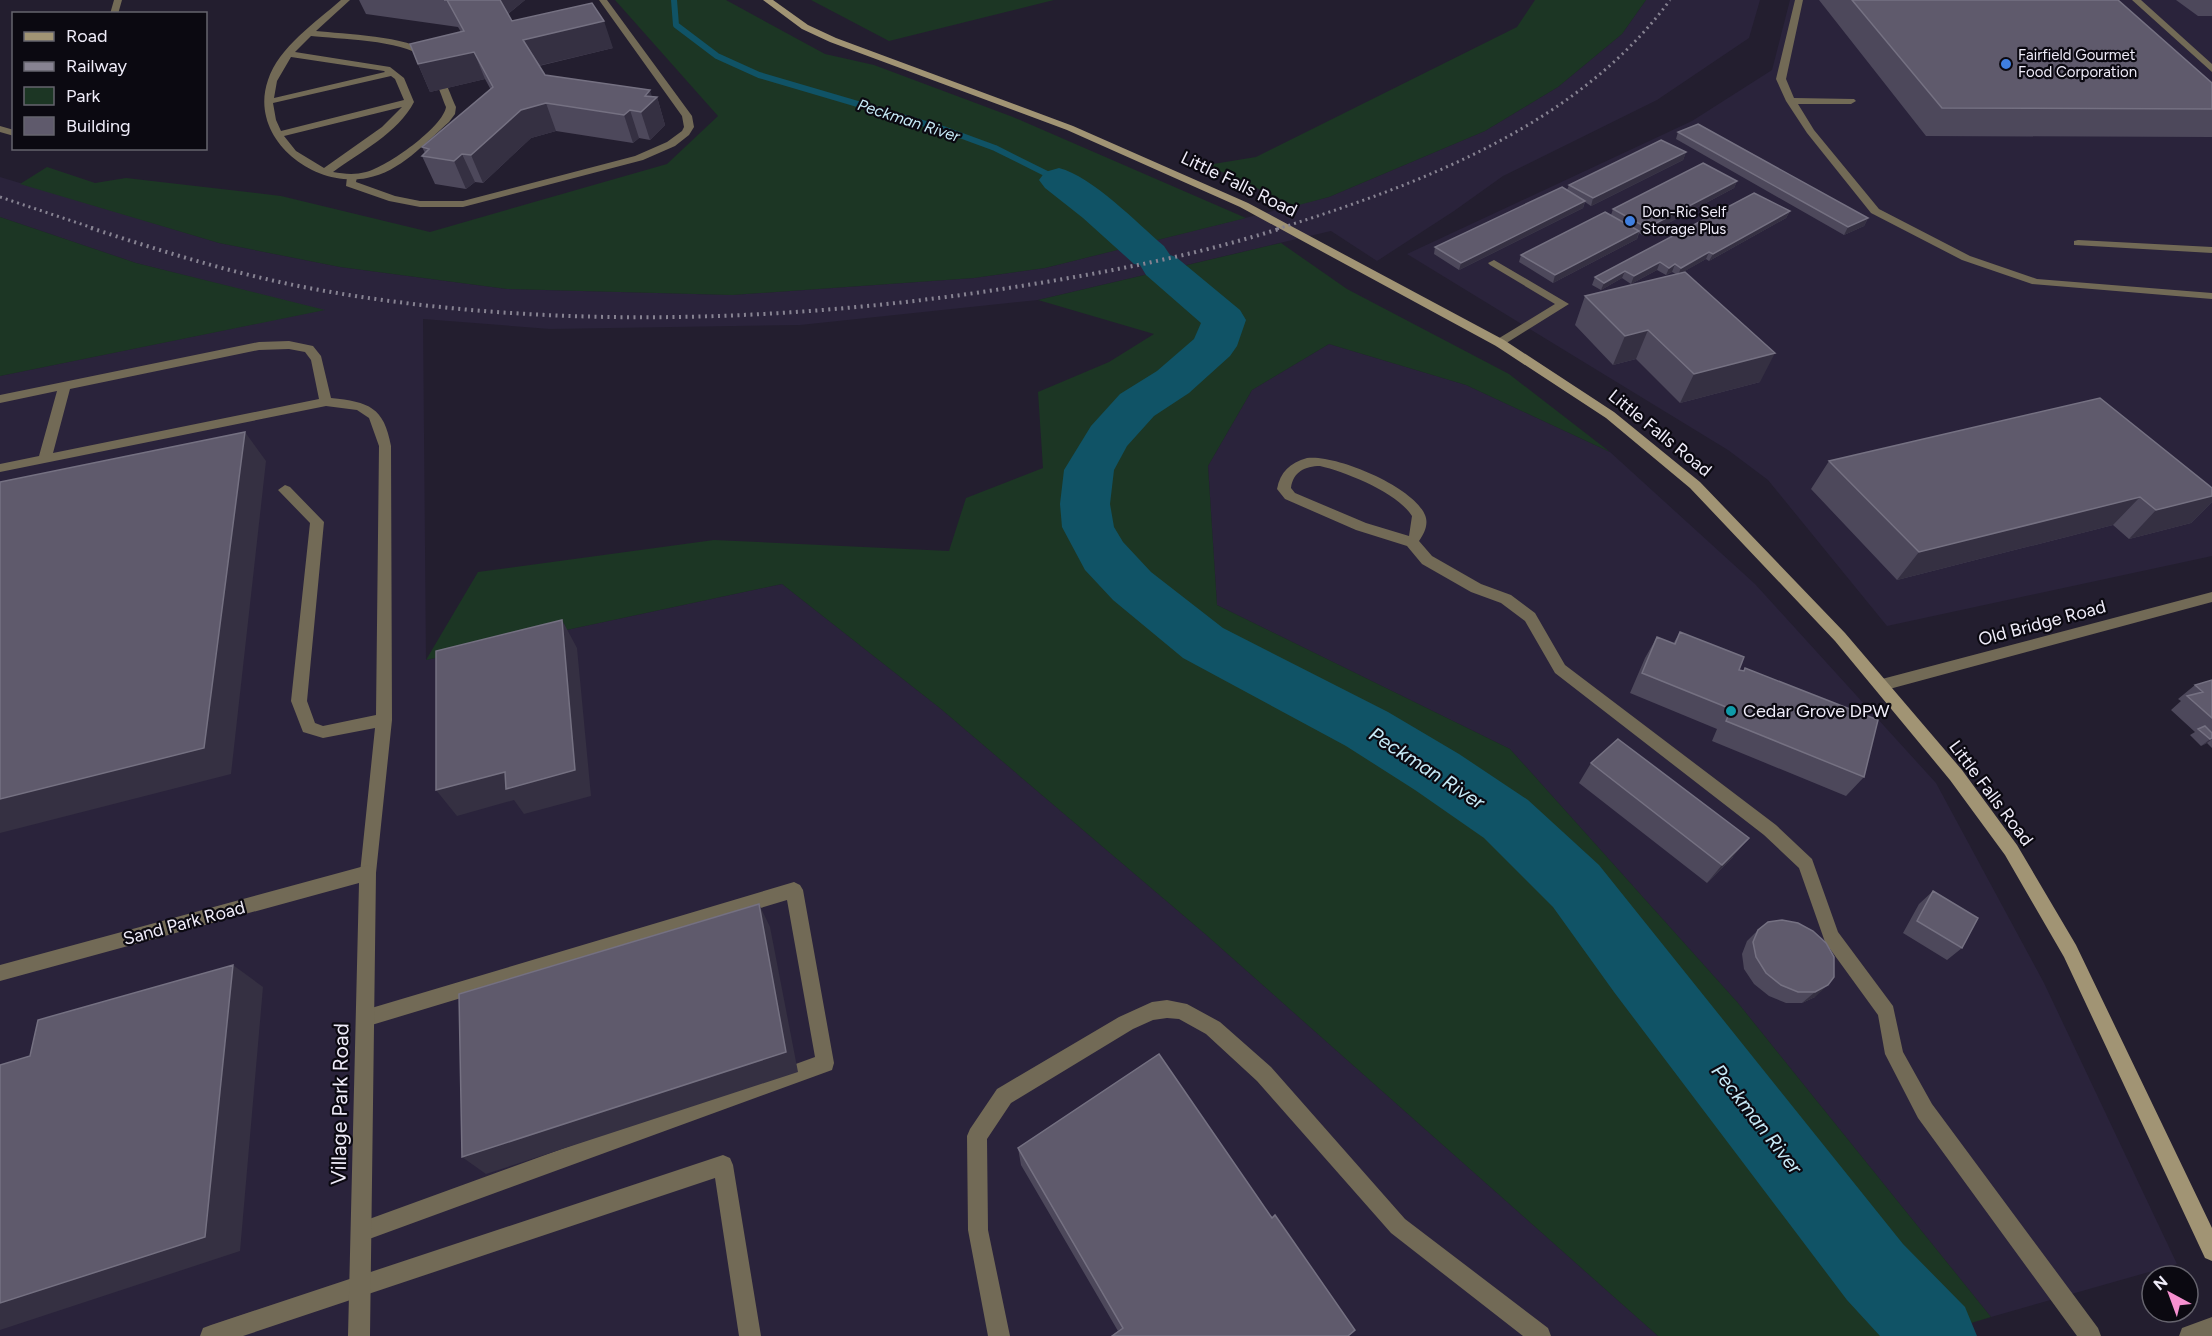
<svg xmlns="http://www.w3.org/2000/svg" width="2212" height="1336" viewBox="0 0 2212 1336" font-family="Figtree,sans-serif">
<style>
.built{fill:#2a233b}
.green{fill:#1c3624}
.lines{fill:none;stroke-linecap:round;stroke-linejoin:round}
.stream{stroke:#105366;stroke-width:6}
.river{fill:#105366;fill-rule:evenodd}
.lane{fill:#726a56;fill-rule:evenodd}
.street{fill:#726a56;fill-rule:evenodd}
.secondary{fill:#a19474;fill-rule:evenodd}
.rail-far1{stroke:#878392;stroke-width:3;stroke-dasharray:2 4;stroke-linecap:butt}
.rail{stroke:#878392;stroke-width:4;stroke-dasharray:2 4.5;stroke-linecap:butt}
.wall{fill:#4d485b}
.shaded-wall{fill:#353042}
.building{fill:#5f5a6c;stroke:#757182;stroke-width:1.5}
.shop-dot{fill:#3f7fe0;stroke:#0b0911;stroke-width:2}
.culture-dot{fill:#0f9aa8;stroke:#0b0911;stroke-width:2}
.labels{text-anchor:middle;stroke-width:4.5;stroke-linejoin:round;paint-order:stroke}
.far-poi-label{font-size:15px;fill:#efecf9;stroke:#0b0911;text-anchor:start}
.far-water-label{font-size:16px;font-style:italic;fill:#c7eaf7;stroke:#0b0911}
.street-label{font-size:18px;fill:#efecf9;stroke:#0b0911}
.poi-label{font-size:18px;fill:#efecf9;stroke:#0b0911;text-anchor:start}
.water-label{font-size:20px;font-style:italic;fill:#c7eaf7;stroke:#0b0911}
.near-street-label{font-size:21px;fill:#efecf9;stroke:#0b0911}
</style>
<rect width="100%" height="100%" fill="#231e2f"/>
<path class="built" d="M1646,0H1760L1749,38L1657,100L1503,176L1454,211L1377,261L1331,231L1038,300L800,325L550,329L423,319L426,660L782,584L941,709L1204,933L1658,1336H0V376L323,310L136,263L0,217V177L219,243L340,267L507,289L732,295L974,278L1045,268L1329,197L1485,131L1558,87L1622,34Z
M1790,0H2212V556L1887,626L1768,480L1728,450L1407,254L1692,121L1772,70Z
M1329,344L1466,385L1610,452L1755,584L1936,783L2044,983L2177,1264L1991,1317L1738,1003L1510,749L1217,605L1208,466L1252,390Z"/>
<path class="green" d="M615,0H726L825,54L874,65L1013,117L1246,218L1045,268L974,278L732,295L507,289L340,267L219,243L20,184L47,167L95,183L126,178L281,196L430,232L667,164L718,116Z
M811,0H1054L889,41Z
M1535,0H1646L1622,34L1558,87L1485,131L1329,197L1295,206L1207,165L1256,157L1517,27Z
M0,217L136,263L325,310L0,376Z
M1281,243L1347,289L1509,374L1610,452L1466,385L1329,344L1252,390L1208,466L1217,605L1510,749L1738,1003L1991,1317L1928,1336H1658L1204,933L941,709L782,584L426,660L478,572L714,540L949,551L966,498L1043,468L1038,392L1109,362L1154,334L1038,300Z"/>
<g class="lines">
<path class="stream" d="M674,0L676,25L717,56L759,75L946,130L995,148L1059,180"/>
<path class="river" d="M1059,168C1093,177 1137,223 1164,246L1170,255L1176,257L1240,310L1246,320L1237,346L1230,356L1189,393L1154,416L1127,446L1114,470L1110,504L1114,527L1123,542L1151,572L1223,628L1388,712L1459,754L1528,800L1599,865L1903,1244L1965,1307L1977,1336H1880L1847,1300L1614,992L1553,907L1484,838L1415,790L1346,746L1183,658L1113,600L1085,570L1062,527L1060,504L1064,470L1091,426L1120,394L1157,371L1194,339L1201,323L1146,275L1140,265L1134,264L1083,218L1045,188L1039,180L1045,172Z"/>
<path class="lane" d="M599,0H607L692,116L694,127L689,135L675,146L643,160L463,207H420L389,201L346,186L347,177L352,174L357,177L356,182L395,196L420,201H463L635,156L667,142L682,131L684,127L682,116Z
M1795,0H1803L1786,79L1794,98L1854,99L1856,101L1851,104H1798L1814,130L1879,209L1970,256L2037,279L2212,293V299L2032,284L1962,260L1871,213L1807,133L1786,101L1776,79Z
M2132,0H2141L2212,64V72Z
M2078,240L2212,247V253L2074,245V241Z
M1494,260L1569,304L1500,347L1496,346V340L1555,304L1490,265L1488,263Z
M289,341L313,346L321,356L331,398C369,402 384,407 391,446L392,720L376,873L374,878L368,881L362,878L360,873L375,728L323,738L303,732L291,701L310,523L278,490L285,485L290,487L324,522L307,701L315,723L323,726L376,715L379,446L369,418L357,410L326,406L0,472V464L39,456L57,391L0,403V395L259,342ZM289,349L305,352L311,360L319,399L53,453L70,389L259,350Z
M1307,458C1336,454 1414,487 1425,515C1429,524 1424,534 1419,541L1432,556L1481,584L1511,595L1535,613L1565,665L1776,825L1812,859L1838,932L1893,1006L1903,1052L1932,1104L2098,1328L2101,1336H2077L1918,1118L1885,1054L1878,1015L1825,942L1799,868L1764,835L1555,673L1525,621L1501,603L1471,592L1422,564L1407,546L1356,530L1285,499L1277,489C1280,472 1290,463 1307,458ZM1320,466C1346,472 1398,493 1412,516L1409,536L1366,523L1295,493L1291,488C1293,472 1305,466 1320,466Z
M794,882L800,885L803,890L834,1063L832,1070L361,1242L354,1239L351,1232L354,1225L361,1222L815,1057L787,900L365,1027L358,1024L356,1018L358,1012Z
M1167,1000L1187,1004L1220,1022L1271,1067L1405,1219L1548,1328L1551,1336H1523L1391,1233L1257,1081L1206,1034L1179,1019L1167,1018L1153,1020L1133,1029L1011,1103L987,1139L988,1230L1010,1336H988L968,1230L967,1136L970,1129L997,1089L1119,1017L1152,1002Z
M723,1155L730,1158L733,1165L761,1336H739L715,1178L243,1336H200L203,1328L211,1325Z"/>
<path class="street" d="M114,0H122L118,14H110Z
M341,0H350L316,31C343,34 409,36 429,53C439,62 450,94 456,107L455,114L449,122C425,143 400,172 367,178C312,189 248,137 268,80C279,47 315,23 341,0ZM311,36C337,39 403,40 422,57C431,64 441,95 446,107C443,127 387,167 366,172C355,175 344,174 333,172C360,152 398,133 414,102L404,78L390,67L295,52ZM291,57L384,71L385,72L274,98L277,81ZM391,76L395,79L404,100L281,131L276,120L273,103ZM402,107L382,127L324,168L296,151L284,136Z
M0,126L14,130V136L0,132Z
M2212,592V602L1882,691L1877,689L1874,685L1877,681L1882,679Z
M368,865L374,868L376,873L370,1336H348L359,883L0,981V965Z
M2212,1317V1336H2179L2182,1328Z"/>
<path class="secondary" d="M763,0H773L808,25L836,38L1073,126L1248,203L1504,340L1614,412L1700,482L1845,633L1962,770L2017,845L2076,945L2212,1228V1261L2205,1258L2064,957L2005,855L1950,780L1835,641L1690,488L1606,418L1496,346L1240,207L1067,130L830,42L802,29Z"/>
<path class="rail-far1" d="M0,197L96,229
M1277,229C1421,184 1578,125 1670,0"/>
<path class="rail" d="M91,228C164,252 238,275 314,289C544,331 792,323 1021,286C1109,272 1197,255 1282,228"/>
</g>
<path class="wall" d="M359,0H525L508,14L512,21L613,48L539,66L545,75L657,97L665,125L650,140L639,138L633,143L556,131L531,138L483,183L475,182L466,189L435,184L422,156L425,153L422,147L491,90L485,79L430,92L418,64L461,32L458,27L366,14Z
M1819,0H2118L2212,83V137L1926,136Z
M2176,0H2212V16H2198Z
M1678,132L1868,218L1864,226L1844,235L1676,139Z
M1686,152L1683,160L1591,206L1585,202L1583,208L1459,270L1434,254L1435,247L1567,190L1569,185Z
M1737,181L1734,188L1644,236L1639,233L1637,239L1553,283L1519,262L1521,255L1611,215L1613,209Z
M1790,211L1786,218L1709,261L1706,259L1681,273L1760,382L1680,403L1636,359L1613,365L1575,325L1585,296L1676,274L1672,272L1666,275L1657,270L1631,284L1622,278L1601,290L1592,285L1595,277Z
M1829,461L2212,488V502L2191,523L2129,539L2113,525L1897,580L1811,489Z
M1680,632L1739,670L1743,671L1745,668L1864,777L1846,796L1712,741L1717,729L1630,693L1645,658L1657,637L1673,644Z
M2212,680V748L2207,743L2201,746L2190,735L2195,732L2171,710L2181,701L2178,699L2195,685Z
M1591,763L1733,857L1707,883L1579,783Z
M1933,891L1962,948L1947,960L1903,933L1919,904Z
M1758,930L1813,931L1815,997L1802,1003H1786L1769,996L1754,984L1744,969L1742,954L1747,941Z
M1018,1148L1272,1218L1118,1331L1021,1165Z"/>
<path class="shaded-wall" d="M498,0H525L504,17Z
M604,21L613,48L533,67L523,40Z
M474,52L485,79L430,92L418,64Z
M650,90L653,100L657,97L665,125L650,140L641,112L645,96Z
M546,103L556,131L531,138L483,183L471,155L521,110Z
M630,110L639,138L633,143L624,115Z
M1686,152L1683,160L1591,206L1593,198Z
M462,154L475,182L466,189L454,161Z
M1737,181L1734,188L1644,236L1647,228Z
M1585,201L1583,208L1459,270L1461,263Z
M1790,211L1786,218L1709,261L1713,254Z
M1868,218L1864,226L1844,235L1848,227Z
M1639,231L1637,239L1553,283L1555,275Z
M1709,252L1706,259L1678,275L1681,268Z
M1660,262L1657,270L1631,284L1634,276Z
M1675,264L1672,272L1666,275L1669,268Z
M1625,271L1622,278L1601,290L1604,283Z
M1648,330L1636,359L1613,365L1625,336Z
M1775,353L1760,382L1680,403L1694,374Z
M245,432L266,461L231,774L0,833V799Z
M2212,496V502L2191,523L2129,539L2156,510Z
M2140,497L2113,525L1897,580L1919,552Z
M562,620L577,648L591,796L524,814L514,800L457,816L436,790Z
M2212,738V739L2207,743L2201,746Z
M1749,838L1733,857L1707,883L1722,865Z
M759,904L770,927L798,1072L486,1174L462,1157Z
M233,965L263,987L240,1251L0,1330V1303Z
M1828,985L1815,997L1802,1003L1815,992Z"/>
<path class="building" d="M444,0H500L512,21L592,3L604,21L523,40L545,75L650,90L645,96L657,97L641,112L630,110L624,115L546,103L521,110L471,155L462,154L454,161L422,156L429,149L422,147L493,87L474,52L418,64L410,44L464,31L447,0Z
M1852,0H2118L2212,83V109L1942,108Z
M1698,124L1868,218L1848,227L1678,132Z
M1661,140L1686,152L1593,198L1569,185Z
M1703,163L1737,181L1647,228L1613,209Z
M1562,187L1585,201L1461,263L1435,247Z
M1754,193L1790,211L1713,254L1709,252L1681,268L1675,264L1669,268L1660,262L1634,276L1625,271L1604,283L1595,277Z
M1605,212L1639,231L1555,275L1521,255Z
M1685,272L1775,353L1694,374L1648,330L1625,336L1585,296Z
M2100,398L2212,488V496L2156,510L2140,497L1919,552L1829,461Z
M245,432L204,748L0,799V482Z
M562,620L575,770L506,789L505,772L436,790V651Z
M1680,632L1744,657L1739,670L1744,671L1745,668L1878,720L1864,777L1726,721L1731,709L1642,673L1657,637L1675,644Z
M2212,680V718L2187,696L2203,692L2195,685Z
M2205,726L2212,733V738L2210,739L2198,729Z
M1618,739L1749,838L1722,865L1591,763Z
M1933,891L1978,918L1962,948L1917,921Z
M759,904L786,1052L462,1157L459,994Z
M1782,920L1798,923L1813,931L1826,943L1834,957V977L1828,985L1815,992H1798L1781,985L1766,973L1756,957L1753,942L1758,930L1768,922Z
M233,965L205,1237L0,1303V1065L30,1056L38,1020Z
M1159,1054L1272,1218L1275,1215L1355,1330L1348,1336H1112L1123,1328L1018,1148Z"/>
<g class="shop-dot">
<circle cx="2006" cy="64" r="6"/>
<circle cx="1630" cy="221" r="6"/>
</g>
<circle class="culture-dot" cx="1731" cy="711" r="6"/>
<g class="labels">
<g class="far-poi-label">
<text x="2018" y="60">Fairfield Gourmet<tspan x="2018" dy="17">Food Corporation</tspan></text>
<text x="1642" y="217">Don-Ric Self<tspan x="1642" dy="17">Storage Plus</tspan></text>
</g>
<g class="far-water-label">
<text transform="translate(909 120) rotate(18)" y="6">Peckman River</text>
</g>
<g class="street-label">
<text transform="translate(1239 184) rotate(26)" y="6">Little Falls Road</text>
<text transform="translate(1660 433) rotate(39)" y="6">Little Falls Road</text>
<text transform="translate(2042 623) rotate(-15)" y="6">Old Bridge Road</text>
<text transform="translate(1991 793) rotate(53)" y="6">Little Falls Road</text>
<text transform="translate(184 923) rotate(-15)" y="6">Sand Park Road</text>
</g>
<g class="poi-label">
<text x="1743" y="717">Cedar Grove DPW</text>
</g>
<g class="water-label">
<text transform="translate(1427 768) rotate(33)" y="7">Peckman River</text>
<text transform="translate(1757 1119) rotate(52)" y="7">Peckman River</text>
</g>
<g class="near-street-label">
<text transform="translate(340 1104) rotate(-89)" y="7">Village Park Road</text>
</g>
</g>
<rect x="12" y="12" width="195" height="138" fill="#0b0911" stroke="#66646e" stroke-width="1.5"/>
<rect x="24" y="32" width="30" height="9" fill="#a19474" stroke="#66646e" stroke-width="1.5"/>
<text x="66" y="42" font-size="18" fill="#efecf9">Road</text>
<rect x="24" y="62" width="30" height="9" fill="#878392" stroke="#66646e" stroke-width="1.5"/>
<text x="66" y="72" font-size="18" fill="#efecf9">Railway</text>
<rect x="24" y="87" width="30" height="18" fill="#1c3624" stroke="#66646e" stroke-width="1.5"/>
<text x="66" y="102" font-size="18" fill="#efecf9">Park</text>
<rect x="24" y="117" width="30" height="18" fill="#5f5a6c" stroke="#66646e" stroke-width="1.5"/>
<text x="66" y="132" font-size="18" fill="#efecf9">Building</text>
<g transform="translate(2170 1294) rotate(319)"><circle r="28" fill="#0b0911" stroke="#66646e" stroke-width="1.5"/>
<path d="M0-4.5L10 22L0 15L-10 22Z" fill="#f690d0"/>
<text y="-9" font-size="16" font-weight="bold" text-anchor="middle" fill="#efecf9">N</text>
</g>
</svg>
